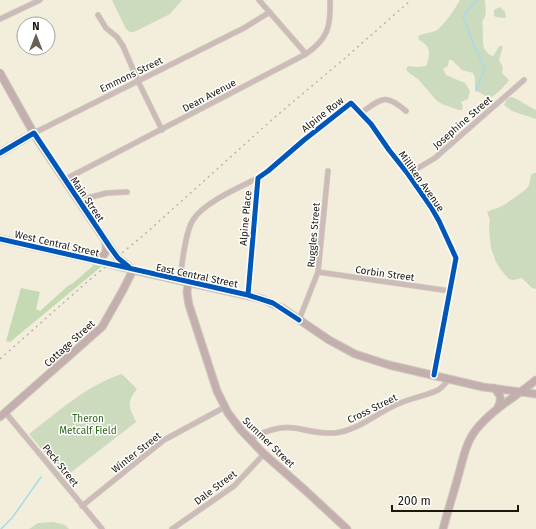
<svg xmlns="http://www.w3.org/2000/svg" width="536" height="529" viewBox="0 0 536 529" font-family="'Fira Sans',sans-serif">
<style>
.green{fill:#ccdabd}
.forest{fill:#c5dab3}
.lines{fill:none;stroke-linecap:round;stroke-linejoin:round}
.stream{stroke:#a7daeb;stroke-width:1.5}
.street-casing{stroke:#cfcbbc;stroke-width:6}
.secondary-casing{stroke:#cfcbbc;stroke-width:9}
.street{stroke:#cdbbba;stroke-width:4.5}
.secondary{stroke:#c4afaf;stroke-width:7}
.rail{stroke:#bcb2ac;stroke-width:1.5;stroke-dasharray:2 4;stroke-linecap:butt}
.secondary-bridge-casing{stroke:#cfcbbc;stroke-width:9;stroke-linecap:butt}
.secondary-bridge{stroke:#c4afaf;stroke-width:7}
.cycleway-casing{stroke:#fff;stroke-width:8}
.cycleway{stroke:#0057b8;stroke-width:5}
.labels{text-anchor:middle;stroke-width:3;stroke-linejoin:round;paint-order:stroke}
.street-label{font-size:10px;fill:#1b170c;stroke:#fff}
.park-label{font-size:10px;fill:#31651d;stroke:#fff}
</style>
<rect width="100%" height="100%" fill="#f3eedc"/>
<path class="green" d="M112,0H182L170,14L134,32H130L126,29Z
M460,0H485C485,8 488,14 482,22C485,35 478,49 492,56L494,55L499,46H503L499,60L503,67L502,73L509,80C506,85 494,97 489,98L475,90V78L473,73L462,70L452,60H449L448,66L443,69L446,75L465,83L470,91L468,99L461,102L463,107L462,110H459L442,104L436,100L418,79L409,73L406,69L408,66L418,67L426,66C431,54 431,46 419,40L418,36C424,33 432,33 437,30C446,23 454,10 460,0Z
M500,7L505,12L506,17L504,18L496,17L494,16V10Z
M511,97C521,100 527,106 536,110V119L512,111L504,105L507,99Z
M534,173H536V289L532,288L522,278L513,280L509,279L501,270L496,262L491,248L489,229L490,220L487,212C492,209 497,209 502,206C505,205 527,189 528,187C530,184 530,179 531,175Z
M122,374L137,389C126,403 129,407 136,422L65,477L29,434C58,412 87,385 122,374Z
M53,522L65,525L69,529H29L38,523Z"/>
<path class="forest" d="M95,264L102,266L10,342L6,341L21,288L40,292L36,309L40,311L69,285L72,284Z"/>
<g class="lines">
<path class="stream" d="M476,91L485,68L474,46L463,16L477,0
M1,529L12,518L41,477"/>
<g class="street-casing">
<path id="street" d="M259,0L306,54
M98,15L106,28L117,37L123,46L138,81L162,130
M0,19L40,0
M361,113C382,98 385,93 406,111
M34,133L244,28L270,12
M408,174L435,158L524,80
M64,180L306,54C328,39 331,26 330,0
M79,200L107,193L127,192
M318,272L450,291
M180,280C182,265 185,232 193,220C203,203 240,187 258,178
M248,295L258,178L268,171L304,140L351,103L371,124L389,150L408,174L431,207L439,221L456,258L434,375
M299,320L318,272L328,171
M5,412L102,529
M250,439C263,432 279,426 294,428C307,430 320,434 334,433C358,431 376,413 398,404C411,398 426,396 438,390C443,387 446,383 449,379
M82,506L164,440L225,407
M172,529L234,486L264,454"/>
</g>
<g class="secondary-casing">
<path id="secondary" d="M0,73L37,139L105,240C108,251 106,257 94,260L0,239
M0,153L34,133
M188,283L187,293L189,305L217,391L228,413L241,430L264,454L306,491L347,529
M494,388C501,395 502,399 498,407
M0,417L102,327L123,290L133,270L262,299L282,308L329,340L355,354L389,365L483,387L536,394
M443,529C448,510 454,492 459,473C463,459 466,443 475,431C492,409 516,397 536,380"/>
</g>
<use href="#street" class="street"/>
<use href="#secondary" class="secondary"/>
<path class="rail" d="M0,359L87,282L145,234L275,117L344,59L411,0"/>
<g class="secondary-bridge-casing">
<path id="secondary-bridge" d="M105,240L118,258L133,270
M94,260L129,269"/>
</g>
<use href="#secondary-bridge" class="secondary-bridge"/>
<g class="cycleway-casing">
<path id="cycleway" d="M0,153L34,133L110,247L118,258L129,267
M0,239L248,295L273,303L299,320
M248,295L258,178L268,171L304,140L351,103L371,124L389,150L408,174L431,207L439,221L456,258L434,375"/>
</g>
<use href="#cycleway" class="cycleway"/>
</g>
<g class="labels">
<g class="street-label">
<text transform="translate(131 74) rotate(-26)" y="4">Emmons Street</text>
<text transform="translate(209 95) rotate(-28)" y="4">Dean Avenue</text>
<text transform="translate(322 114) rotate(-38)" y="4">Alpine Row</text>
<text transform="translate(462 122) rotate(-41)" y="4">Josephine Street</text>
<text transform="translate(422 181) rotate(55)" y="4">Milliken Avenue</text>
<text transform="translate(88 199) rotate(56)" y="4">Main Street</text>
<text transform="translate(245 218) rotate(-85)" y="4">Alpine Place</text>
<text transform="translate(313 235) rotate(-85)" y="4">Ruggles Street</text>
<text transform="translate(57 243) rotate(13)" y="4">West Central Street</text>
<text transform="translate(385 273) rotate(8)" y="4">Corbin Street</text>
<text transform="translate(197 275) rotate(12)" y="4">East Central Street</text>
<text transform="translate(69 343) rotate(-42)" y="4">Cottage Street</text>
<text transform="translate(372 408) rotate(-26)" y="4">Cross Street</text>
<text transform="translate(269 442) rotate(44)" y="4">Summer Street</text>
<text transform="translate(136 452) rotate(-38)" y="4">Winter Street</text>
<text transform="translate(61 465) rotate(51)" y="4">Peck Street</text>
<text transform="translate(215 487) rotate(-37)" y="4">Dale Street</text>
</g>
<g class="park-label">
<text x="88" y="422">Theron<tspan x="88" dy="12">Metcalf Field</tspan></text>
</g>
</g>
<g transform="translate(36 36)"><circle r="19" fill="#ffffff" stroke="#a4a29e"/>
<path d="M0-3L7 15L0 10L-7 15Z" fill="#676255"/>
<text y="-6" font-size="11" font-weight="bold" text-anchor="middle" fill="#1b170c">N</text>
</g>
<path d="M392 505v6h126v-6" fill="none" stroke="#1b170c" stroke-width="2"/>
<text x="398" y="505" font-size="12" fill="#1b170c" stroke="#ffffff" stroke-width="3" paint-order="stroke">200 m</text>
</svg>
